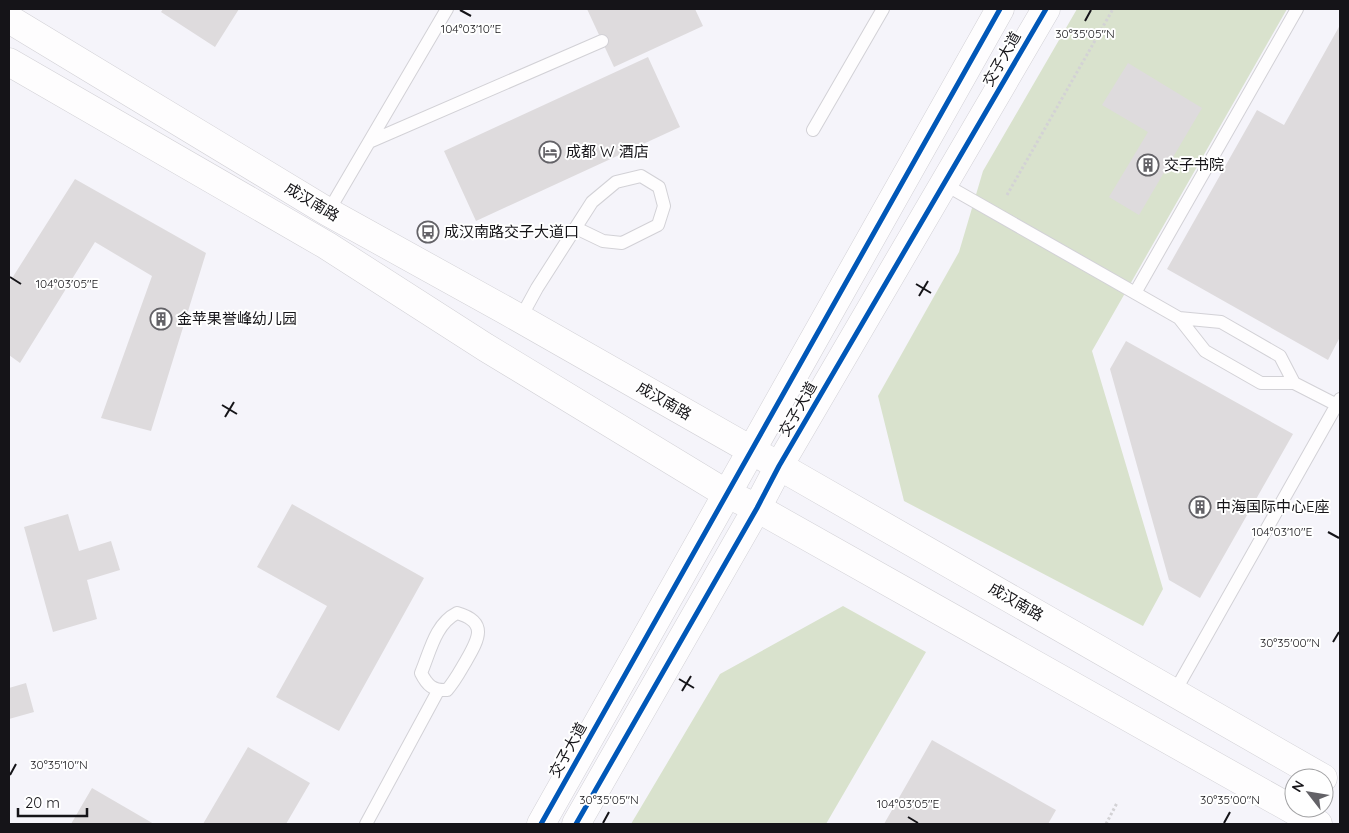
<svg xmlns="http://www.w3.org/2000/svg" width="1349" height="833" viewBox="0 0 1349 833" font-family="Quicksand,'Noto Sans SC',sans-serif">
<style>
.green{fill:#d9e2cd}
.building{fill:#dedbdd}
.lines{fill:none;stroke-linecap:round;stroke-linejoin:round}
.service-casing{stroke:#d2d1d6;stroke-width:14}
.secondary-casing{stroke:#d2d1d6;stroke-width:29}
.path{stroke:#d3d2d5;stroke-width:3;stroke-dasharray:2.5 2.5;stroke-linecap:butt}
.service{stroke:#fefdfe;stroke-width:12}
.secondary{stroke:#fefdfe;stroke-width:28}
.cycleway-casing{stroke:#fff;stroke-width:8}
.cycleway{stroke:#0057b8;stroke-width:5}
.ticks{fill:none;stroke:#151418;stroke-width:2}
.labels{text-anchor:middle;stroke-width:4;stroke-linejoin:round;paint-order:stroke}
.street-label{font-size:15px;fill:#151418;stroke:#fff}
.poi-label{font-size:15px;fill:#151418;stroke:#fff;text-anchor:start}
.ticks-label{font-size:12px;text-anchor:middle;fill:#151418;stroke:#fff;stroke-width:4;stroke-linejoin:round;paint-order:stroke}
</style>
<rect width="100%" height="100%" fill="#f5f4fa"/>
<path class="green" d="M1077,9H1287L1092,351L1163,589L1143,626L904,501L878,396L959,252L983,171Z
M843,606L926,652L826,824H631L720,674Z"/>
<path class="building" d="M163,9H239L215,47L161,12Z
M587,9H695L703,26L614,67Z
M1340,25V337L1328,360L1167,269L1257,110L1284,125Z
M648,57L680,127L476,221L444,151Z
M1128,63L1202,108L1139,215L1109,197L1148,132L1102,105Z
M75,179L206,253L151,431L101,418L152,276L95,242L20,363L9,355V283Z
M1126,341L1293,434L1200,598L1169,580L1110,369Z
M292,504L424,578L339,731L276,697L327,606L257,567Z
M68,514L79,551L111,541L120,570L87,580L97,619L53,632L24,527Z
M26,683L34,712L9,719V688Z
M932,740L1056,810L1048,824H884Z
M248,747L310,783L286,824H203Z
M92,788L154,824H71Z"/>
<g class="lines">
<g class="service-casing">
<path id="service" d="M813,130L883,9
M369,142L602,41
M944,184L1179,318L1205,351L1261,383H1294L1280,356L1221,322L1179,318
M328,212L447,9
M1135,293L1297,9
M520,319L537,288L592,202L616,182L641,176L659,187L664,206L658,225L622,243L603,241L576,228
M1294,383L1337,405
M457,613C489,622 478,640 466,661C460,671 455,681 447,690C433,691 427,685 421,673C430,652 435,624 457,613Z
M1174,693L1340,399
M366,824L438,691"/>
</g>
<g class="secondary-casing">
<path id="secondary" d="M9,19L328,212L505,310L779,466L1323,778
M9,62L326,245L485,347L727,494L757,508L1318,824
M541,824L1000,9
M576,824L757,508L779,466L1046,9"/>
</g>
<path class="path" d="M1007,195L1113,9
M1106,824L1117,803"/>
<use href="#service" class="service"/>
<use href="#secondary" class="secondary"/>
<g class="cycleway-casing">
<path id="cycleway" d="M541,824L1000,9
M576,824L757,508L779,466L1046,9"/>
</g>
<use href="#cycleway" class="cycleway"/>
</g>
<path class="ticks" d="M460,10L471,16M1085,21L1091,10M10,277L21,284M916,284L931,293M919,296L928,281M222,405L237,414M225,417L234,402M1328,532L1339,538M1333,642L1339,632M679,679L694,688M682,691L691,676M10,775L16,764M908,817L918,823M603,823L609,812M1224,823L1230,812"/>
<defs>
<g id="hotel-ring" transform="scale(1.125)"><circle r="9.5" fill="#fff" stroke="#636267" stroke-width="1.5"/><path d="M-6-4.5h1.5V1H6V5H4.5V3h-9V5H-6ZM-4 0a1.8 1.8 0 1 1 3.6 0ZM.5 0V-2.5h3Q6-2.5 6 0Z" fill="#636267"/></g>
<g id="building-ring" transform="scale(1.125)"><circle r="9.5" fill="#fff" stroke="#636267" stroke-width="1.5"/><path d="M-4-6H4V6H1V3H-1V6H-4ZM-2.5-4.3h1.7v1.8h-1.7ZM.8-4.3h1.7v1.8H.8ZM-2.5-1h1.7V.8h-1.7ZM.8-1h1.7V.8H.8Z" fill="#636267"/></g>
<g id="bus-ring" transform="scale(1.125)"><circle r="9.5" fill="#fff" stroke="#636267" stroke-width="1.5"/><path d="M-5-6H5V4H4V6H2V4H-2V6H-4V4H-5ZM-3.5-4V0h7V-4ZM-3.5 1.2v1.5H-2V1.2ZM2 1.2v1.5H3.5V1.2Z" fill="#636267"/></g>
</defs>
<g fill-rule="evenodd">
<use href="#hotel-ring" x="550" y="152"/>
<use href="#building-ring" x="1148" y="165"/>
<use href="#bus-ring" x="428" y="232"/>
<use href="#building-ring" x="161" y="319"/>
<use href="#building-ring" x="1200" y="507"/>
</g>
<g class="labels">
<g class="street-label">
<text transform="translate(1002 59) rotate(-60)" y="5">交子大道</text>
<text transform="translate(312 202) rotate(31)" y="5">成汉南路</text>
<text transform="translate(664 401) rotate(30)" y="5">成汉南路</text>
<text transform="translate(798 409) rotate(-60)" y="5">交子大道</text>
<text transform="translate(1016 602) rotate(30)" y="5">成汉南路</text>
<text transform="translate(568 750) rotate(-61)" y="5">交子大道</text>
</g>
<g class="poi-label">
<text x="566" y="157">成都 W 酒店</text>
<text x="1164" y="170">交子书院</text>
<text x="444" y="237">成汉南路交子大道口</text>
<text x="177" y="324">金苹果誉峰幼儿园</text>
<text x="1216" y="512">中海国际中心E座</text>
</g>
</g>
<g class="ticks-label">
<text x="471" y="33">104°03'10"E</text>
<text x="1085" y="38">30°35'05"N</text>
<text x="67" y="288">104°03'05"E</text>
<text x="1282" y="536">104°03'10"E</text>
<text x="1290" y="647">30°35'00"N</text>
<text x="59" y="769">30°35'10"N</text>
<text x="609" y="804">30°35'05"N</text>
<text x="1230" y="804">30°35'00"N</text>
<text x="908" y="808">104°03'05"E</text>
</g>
<rect width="1349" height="833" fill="none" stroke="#151418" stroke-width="20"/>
<g transform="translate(1309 793) rotate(301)"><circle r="24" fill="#ffffff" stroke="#a1a1a3"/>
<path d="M0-4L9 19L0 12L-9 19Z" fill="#636267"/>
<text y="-8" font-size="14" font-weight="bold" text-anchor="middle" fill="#151418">N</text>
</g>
<path d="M18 808v8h69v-8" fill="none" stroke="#151418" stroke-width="2.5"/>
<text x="25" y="808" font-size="15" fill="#151418" stroke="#ffffff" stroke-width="4" paint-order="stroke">20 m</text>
</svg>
